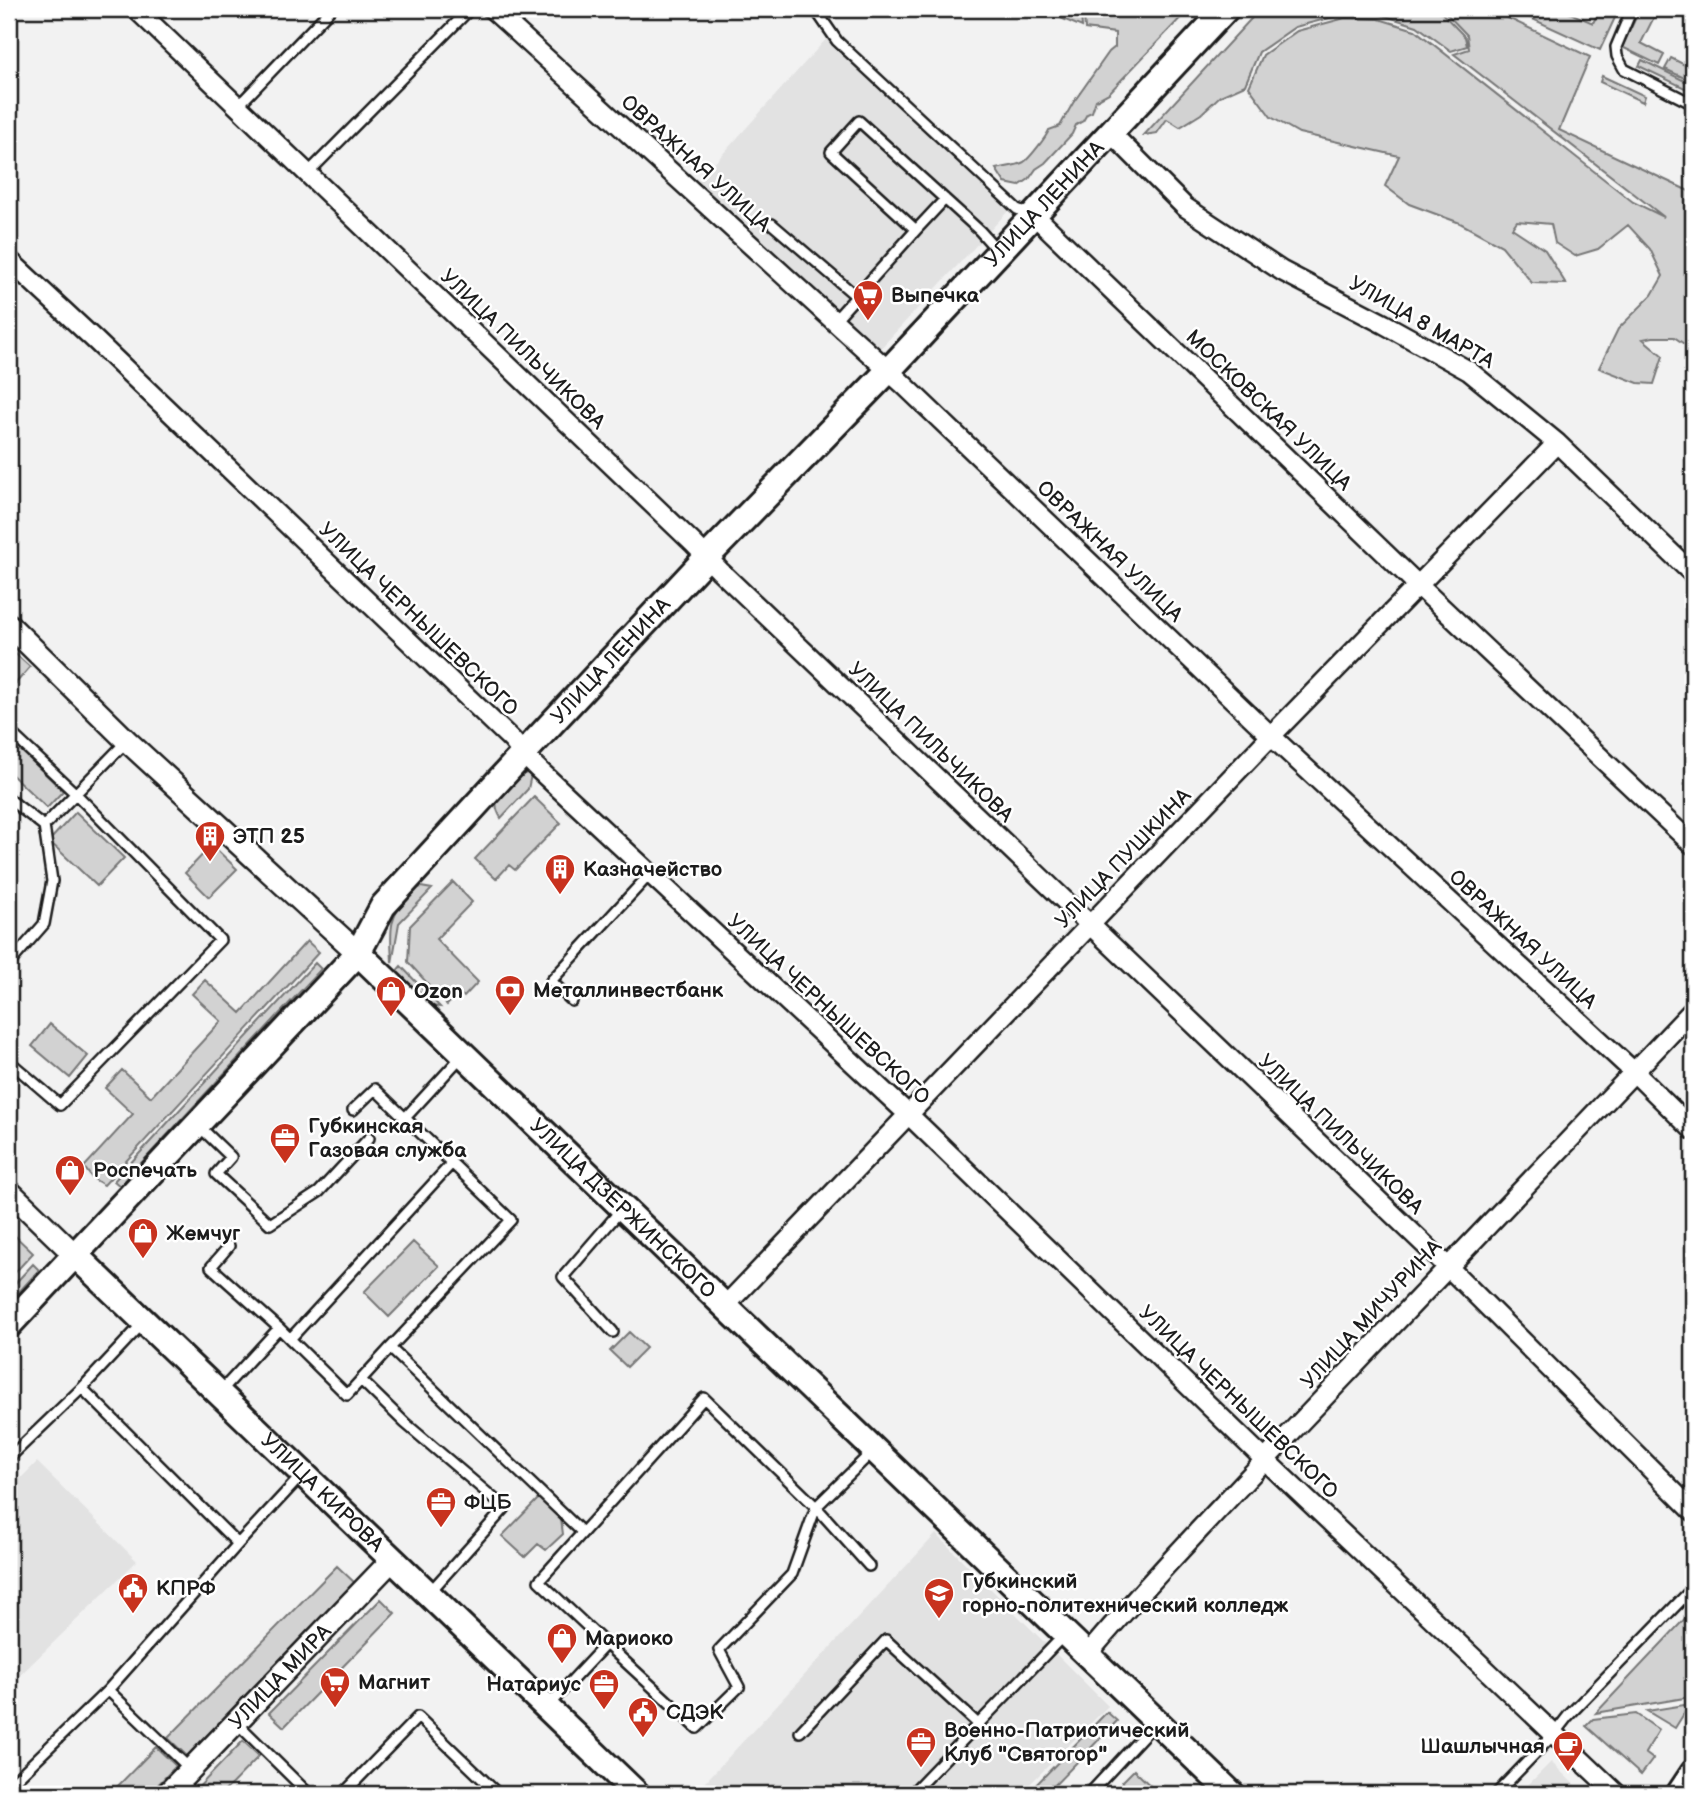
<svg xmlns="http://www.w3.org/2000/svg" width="1702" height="1803" viewBox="0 0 1702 1803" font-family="'Balsamiq Sans',sans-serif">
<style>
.built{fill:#e2e2e2}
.green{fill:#d2d2d2;stroke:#777;stroke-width:2}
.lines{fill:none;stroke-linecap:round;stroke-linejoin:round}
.service-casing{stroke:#1c1c1c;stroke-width:14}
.minor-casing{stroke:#1c1c1c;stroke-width:23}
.tertiary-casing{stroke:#1c1c1c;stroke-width:26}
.secondary-casing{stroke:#1c1c1c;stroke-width:30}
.service{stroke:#fff;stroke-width:9}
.minor{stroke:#fff;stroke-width:18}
.tertiary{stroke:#fff;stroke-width:21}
.secondary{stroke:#fff;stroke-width:24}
.labels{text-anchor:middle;stroke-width:5;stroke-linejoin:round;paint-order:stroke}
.street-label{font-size:21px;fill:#1c1c1c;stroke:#fff}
.poi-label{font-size:21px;font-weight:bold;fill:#1c1c1c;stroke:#fff;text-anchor:start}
</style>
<rect width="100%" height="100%" fill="#f2f2f2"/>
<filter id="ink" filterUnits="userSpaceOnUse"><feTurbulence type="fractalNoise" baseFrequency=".0143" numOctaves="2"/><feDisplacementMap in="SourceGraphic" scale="14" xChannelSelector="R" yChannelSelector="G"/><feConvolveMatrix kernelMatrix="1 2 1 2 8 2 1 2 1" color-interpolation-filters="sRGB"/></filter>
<g filter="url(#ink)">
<path class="built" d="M827,38L1008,211L879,350L694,186Z
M37,1462L137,1561L9,1686V1490Z
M936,1534L1108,1706L1020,1794H694Z
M1551,1762L1584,1794H1519Z"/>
<path class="green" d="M1039,9H1088L1081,14L1082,27Z
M1092,9L1116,11L1117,9H1189L1109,93L1096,100L1092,112L1087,114L1083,121L1076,125L1072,134L1045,163L1036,169L1029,179L1019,186L1005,183L996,169C1004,167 1016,166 1024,162C1029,159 1047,136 1049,130L1060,126L1073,103L1109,52L1115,47V33L1085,29L1084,15Z
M1260,9H1438L1465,37L1467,46L1451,51L1417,26L1379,14H1345L1295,27L1259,52L1245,85L1220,96L1201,114L1180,127L1167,119L1157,133L1144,135Z
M1442,9H1489L1590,57L1559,130L1693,193V350L1674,337H1653L1643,339L1663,356L1654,384L1638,383L1599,368L1618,329L1652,295L1663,276L1650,249L1628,225L1598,249L1575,256L1555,243L1551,224L1517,221L1512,228L1545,250L1566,284L1532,283L1502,246L1460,223L1409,204L1385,186L1399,156L1299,133L1271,117L1249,87L1263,55L1297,31L1345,18L1379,19L1415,30L1633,202L1664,217L1454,54L1469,49L1467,35Z
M1511,9H1561L1593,23L1600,9H1619L1600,50Z
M1640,9H1658L1641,43L1664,55L1659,65L1622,47Z
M1671,58L1693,69V82L1665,69Z
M1642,60L1693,85V92L1639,66Z
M1602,76L1645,96L1643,102L1600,82Z
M9,648L30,667L9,691Z
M9,739L63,791L47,808L9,772Z
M527,773L531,775L528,789L501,818C498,813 495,807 497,801C499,792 518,775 527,773Z
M534,797L561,823L515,870L509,865L496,879L475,859Z
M76,812L124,858L97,886L49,841Z
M212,845L237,869L209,897L185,873Z
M453,882L472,902L436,939L478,982L464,997L459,993L447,1005L408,962L410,926Z
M421,887L432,889L399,923L392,963C391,933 387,920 407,897C412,892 414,889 421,887Z
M307,941L319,952L104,1185L92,1178L84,1167L133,1114L105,1088L122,1070L151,1097L221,1021L192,994L205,980L241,1013Z
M315,963L321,969L120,1186L114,1181Z
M401,966L440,1007L430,1006L398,977L396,972Z
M50,1024L88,1056L70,1078L32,1046Z
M9,1230L33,1253L9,1279Z
M413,1242L439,1266L389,1317L364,1292Z
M33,1264L39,1270L9,1303V1290Z
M629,1332L646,1348L627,1367L610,1351Z
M539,1498L561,1519L563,1534L546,1550L538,1544L525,1557L502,1536Z
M337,1566L356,1584L187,1756L168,1738Z
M381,1599L395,1613L284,1727L269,1713Z
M1693,1610V1693L1690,1697L1596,1713Z
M1690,1704L1675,1728L1647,1711Z
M1107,1712L1117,1721L1046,1794H1027Z
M1636,1714L1659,1730L1645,1753L1653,1759L1641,1775L1586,1726L1593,1719Z
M243,1741L259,1756L222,1794H192Z
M156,1747L176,1766L149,1794H110Z
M1134,1770L1159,1794H1135L1122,1782Z"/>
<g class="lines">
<g class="service-casing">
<path id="service" d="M815,9L837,41L1017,209L1030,214
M1632,9L1616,47L1617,56L1624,69L1693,104
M238,106L331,9
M308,173L470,9
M772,224L856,296
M916,230L945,199
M835,320L916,230L831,152L859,121L980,231L997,250
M9,731L76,794L220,940L60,1105L9,1061
M9,799L44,826
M9,964L44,924L52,881L44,826L126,742
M572,1001L551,981L650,874
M353,1110L375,1089L405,1118L462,1056
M199,1126L231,1157L216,1174L270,1224L319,1192L369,1138
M229,1246L211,1267L279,1328L347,1395L390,1348L582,1532
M613,1332L563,1277L621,1210
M290,1339L452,1163
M390,1348L511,1220L405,1118
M361,1380L405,1423L505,1508L429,1593
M82,1388L143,1323
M221,1391L279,1328
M9,1458L82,1388L238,1544L108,1690L9,1786
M238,1544L301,1476
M606,1644L539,1581L704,1398L816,1507L869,1566
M108,1690L189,1768
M547,1707L606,1644L697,1728L739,1687L719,1650L792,1574L816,1507L873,1451
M236,1722L309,1794
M800,1732L886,1640L978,1724
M343,1794L418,1717L498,1794
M911,1794L1064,1635
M1089,1794L1155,1723
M1496,1794L1554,1734L1568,1716L1693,1588"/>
</g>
<g class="minor-casing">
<path id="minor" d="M136,9L694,544L720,571L1447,1266L1693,1511
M492,9L902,383L1271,736L1634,1072L1693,1130
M1111,133L1185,207L1282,271L1384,324L1469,371L1557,443L1693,574
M1033,214L1419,586L1693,845
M9,260L96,341L512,740L523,754L537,768L909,1115L1265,1460L1617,1794
M725,1306L1271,736L1557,443
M1087,1655C1153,1577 1225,1503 1295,1428C1427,1288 1561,1150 1693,1010"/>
</g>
<g class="tertiary-casing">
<g id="tertiary">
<path d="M9,625L127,741L358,953"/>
<path d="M9,1191L75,1255"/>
<path id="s1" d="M167,1794L392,1560"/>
</g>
</g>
<g class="secondary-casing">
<g id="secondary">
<path id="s2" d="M358,953L1232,1794"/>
<path id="s3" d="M75,1255L637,1794"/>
<path id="s4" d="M9,1325L358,953L383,906L523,754L707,557L888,371L1226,9"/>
<path d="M1679,1794L1693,1773"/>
</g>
</g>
<use href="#service" class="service"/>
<use href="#minor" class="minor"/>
<use href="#tertiary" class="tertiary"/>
<use href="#secondary" class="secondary"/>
</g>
</g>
<defs>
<g id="supermarket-pin" transform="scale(1.575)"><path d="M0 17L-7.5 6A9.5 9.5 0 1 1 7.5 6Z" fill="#c8321e" stroke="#fff"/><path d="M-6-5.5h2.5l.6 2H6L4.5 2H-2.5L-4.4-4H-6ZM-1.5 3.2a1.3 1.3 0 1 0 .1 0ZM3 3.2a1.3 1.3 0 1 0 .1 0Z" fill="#fff"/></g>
<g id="building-pin" transform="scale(1.575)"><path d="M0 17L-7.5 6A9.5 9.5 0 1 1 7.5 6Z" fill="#c8321e" stroke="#fff"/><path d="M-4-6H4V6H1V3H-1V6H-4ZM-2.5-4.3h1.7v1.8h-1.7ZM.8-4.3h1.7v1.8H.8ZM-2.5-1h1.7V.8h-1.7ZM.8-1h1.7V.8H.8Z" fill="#fff"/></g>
<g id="bank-pin" transform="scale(1.575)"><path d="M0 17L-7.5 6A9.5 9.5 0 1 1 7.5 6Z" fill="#c8321e" stroke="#fff"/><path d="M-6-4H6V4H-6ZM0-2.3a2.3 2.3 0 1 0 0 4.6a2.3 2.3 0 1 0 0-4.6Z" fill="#fff"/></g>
<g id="shop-pin" transform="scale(1.575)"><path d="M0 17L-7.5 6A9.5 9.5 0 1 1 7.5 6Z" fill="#c8321e" stroke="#fff"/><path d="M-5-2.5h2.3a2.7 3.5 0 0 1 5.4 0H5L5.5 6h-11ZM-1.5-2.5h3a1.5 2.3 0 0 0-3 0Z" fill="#fff"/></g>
<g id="office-pin" transform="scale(1.575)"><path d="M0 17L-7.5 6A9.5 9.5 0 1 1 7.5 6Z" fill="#c8321e" stroke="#fff"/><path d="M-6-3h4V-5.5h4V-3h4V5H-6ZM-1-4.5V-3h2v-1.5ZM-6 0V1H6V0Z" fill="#fff"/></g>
<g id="civic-pin" transform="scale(1.575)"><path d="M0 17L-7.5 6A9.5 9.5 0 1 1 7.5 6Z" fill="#c8321e" stroke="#fff"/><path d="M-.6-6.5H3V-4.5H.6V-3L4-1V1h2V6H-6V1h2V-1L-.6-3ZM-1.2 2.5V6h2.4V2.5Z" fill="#fff"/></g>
<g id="university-pin" transform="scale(1.575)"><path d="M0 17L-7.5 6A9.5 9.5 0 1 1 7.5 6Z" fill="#c8321e" stroke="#fff"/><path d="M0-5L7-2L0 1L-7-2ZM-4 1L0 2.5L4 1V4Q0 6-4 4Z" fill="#fff"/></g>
<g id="cafe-pin" transform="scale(1.575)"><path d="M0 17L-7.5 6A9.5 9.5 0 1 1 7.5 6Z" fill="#c8321e" stroke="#fff"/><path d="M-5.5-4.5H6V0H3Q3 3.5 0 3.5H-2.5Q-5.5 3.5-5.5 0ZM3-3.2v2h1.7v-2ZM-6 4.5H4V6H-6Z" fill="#fff"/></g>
</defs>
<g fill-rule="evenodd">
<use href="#supermarket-pin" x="868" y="295"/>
<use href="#building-pin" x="210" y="836"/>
<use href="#building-pin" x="560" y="869"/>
<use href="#bank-pin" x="510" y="990"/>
<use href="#shop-pin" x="391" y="991"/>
<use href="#office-pin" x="285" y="1138"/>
<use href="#shop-pin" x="70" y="1170"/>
<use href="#shop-pin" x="143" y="1233"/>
<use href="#office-pin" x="441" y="1502"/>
<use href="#civic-pin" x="133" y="1588"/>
<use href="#university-pin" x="939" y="1593"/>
<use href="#shop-pin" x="562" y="1638"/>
<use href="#supermarket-pin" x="335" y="1682"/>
<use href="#office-pin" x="604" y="1684"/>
<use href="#civic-pin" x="643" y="1712"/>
<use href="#office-pin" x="921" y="1742"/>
<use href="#cafe-pin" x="1568" y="1746"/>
</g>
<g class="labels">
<g class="street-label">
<text transform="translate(696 163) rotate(42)" y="7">ОВРАЖНАЯ УЛИЦА</text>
<text dy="7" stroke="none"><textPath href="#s4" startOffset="1528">УЛИЦА ЛЕНИНА</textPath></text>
<text transform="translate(1422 322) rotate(30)" y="7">УЛИЦА 8 МАРТА</text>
<text transform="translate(523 349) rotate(44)" y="7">УЛИЦА ПИЛЬЧИКОВА</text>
<text transform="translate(1269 410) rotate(44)" y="7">МОСКОВСКАЯ УЛИЦА</text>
<text transform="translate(1110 551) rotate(44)" y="7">ОВРАЖНАЯ УЛИЦА</text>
<text transform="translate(419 619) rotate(44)" y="7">УЛИЦА ЧЕРНЫШЕВСКОГО</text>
<text dy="7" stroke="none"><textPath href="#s4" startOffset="898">УЛИЦА ЛЕНИНА</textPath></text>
<text transform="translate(931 742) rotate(44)" y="7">УЛИЦА ПИЛЬЧИКОВА</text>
<text transform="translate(1123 858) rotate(-46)" y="7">УЛИЦА ПУШКИНА</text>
<text transform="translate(1523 939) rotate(43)" y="7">ОВРАЖНАЯ УЛИЦА</text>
<text transform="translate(829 1009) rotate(43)" y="7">УЛИЦА ЧЕРНЫШЕВСКОГО</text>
<text transform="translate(1341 1134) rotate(44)" y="7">УЛИЦА ПИЛЬЧИКОВА</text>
<text dy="7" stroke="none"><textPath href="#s2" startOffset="368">УЛИЦА ДЗЕРЖИНСКОГО</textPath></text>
<text transform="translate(1371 1314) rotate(-47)" y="7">УЛИЦА МИЧУРИНА</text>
<text transform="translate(1239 1402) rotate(44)" y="7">УЛИЦА ЧЕРНЫШЕВСКОГО</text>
<text dy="7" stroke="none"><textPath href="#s3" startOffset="343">УЛИЦА КИРОВА</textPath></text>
<text dy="7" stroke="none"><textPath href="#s1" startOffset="163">УЛИЦА МИРА</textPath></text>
</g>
<g class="poi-label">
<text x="891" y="302">Выпечка</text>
<text x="233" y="843">ЭТП 25</text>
<text x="583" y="876">Казначейство</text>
<text x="533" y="997">Металлинвестбанк</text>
<text x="414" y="998">Ozon</text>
<text x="308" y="1133">Губкинская<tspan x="308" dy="24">Газовая служба</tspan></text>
<text x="93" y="1177">Роспечать</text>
<text x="166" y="1240">Жемчуг</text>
<text x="464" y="1509">ФЦБ</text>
<text x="962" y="1588">Губкинский<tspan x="962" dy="24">горно-политехнический колледж</tspan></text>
<text x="156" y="1595">КПРФ</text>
<text x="585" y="1645">Мариоко</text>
<text x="358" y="1689">Магнит</text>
<text x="581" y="1691" text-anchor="end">Натариус</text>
<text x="666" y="1719">СДЭК</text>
<text x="944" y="1737">Военно-Патриотический<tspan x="944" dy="24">Клуб "Святогор"</tspan></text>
<text x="1545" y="1753" text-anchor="end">Шашлычная</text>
</g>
</g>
<rect width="1702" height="1803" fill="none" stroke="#fff" stroke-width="35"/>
<rect x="18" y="18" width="1667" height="1768" fill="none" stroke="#1c1c1c" stroke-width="2.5" filter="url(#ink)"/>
</svg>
